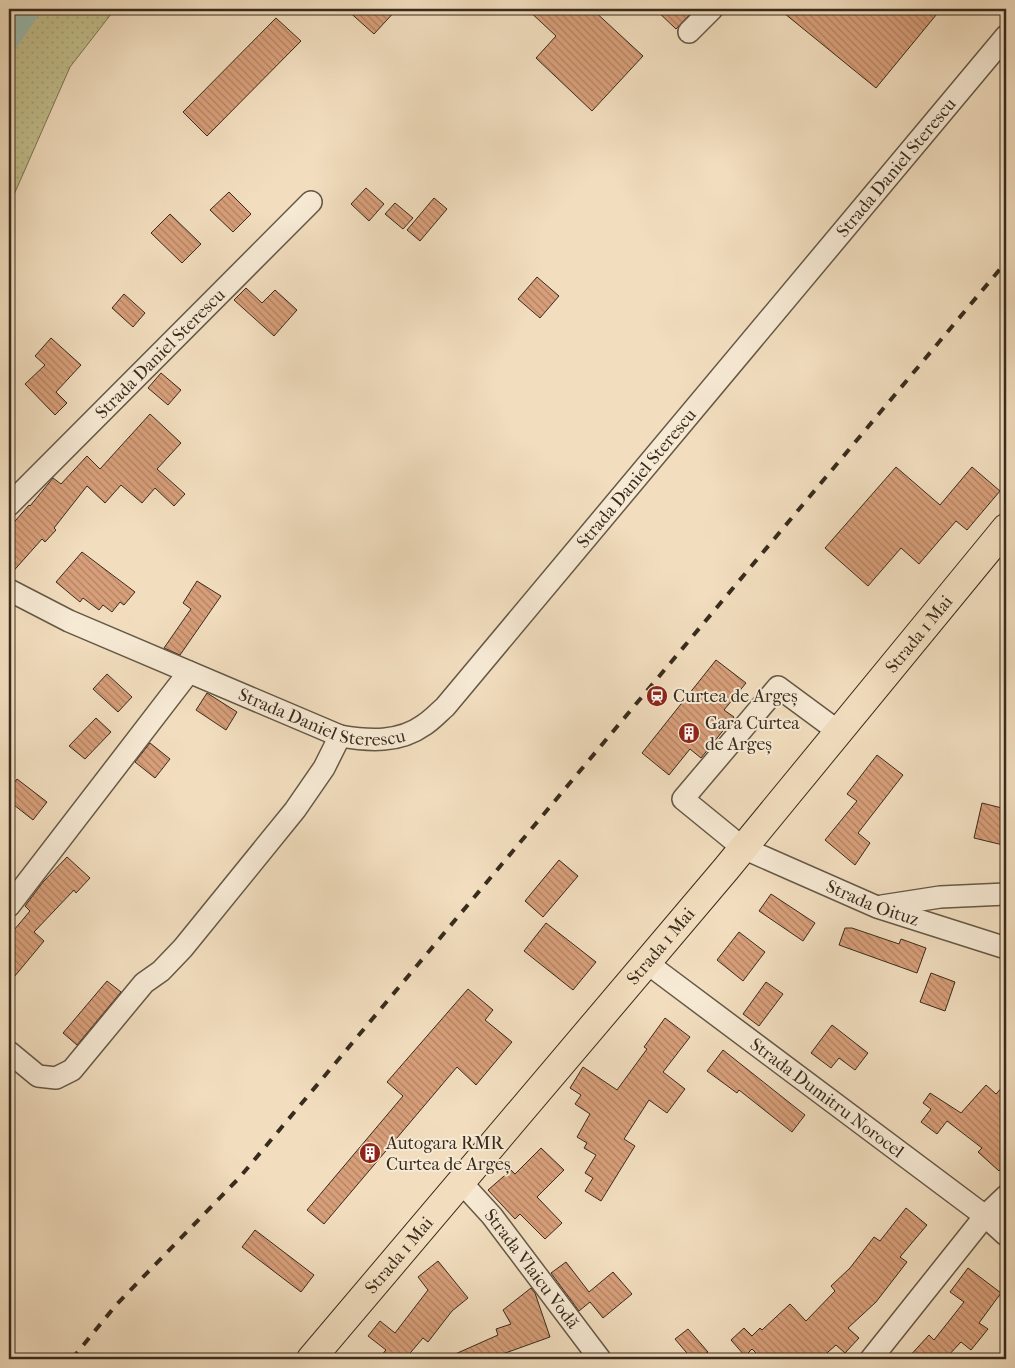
<svg xmlns="http://www.w3.org/2000/svg" width="1015" height="1368" viewBox="0 0 1015 1368" font-family="'IM FELL French Canon',serif">
<style>
.grass{fill:url(#grass-dots);stroke:#7d7555}
.lines{fill:none;stroke-linecap:round;stroke-linejoin:round}
.canal{stroke:#9bbcaf;stroke-width:21}
.building{fill:url(#building-back-hatch);stroke:#382b1d}
.minor-casing{stroke:#665846;stroke-width:24}
.major-casing{stroke:#382b1d;stroke-width:30}
.minor{stroke:#f7ead5;stroke-width:21}
.major{stroke:#f2debf;stroke-width:28}
.rail{stroke:#382b1d;stroke-width:4;stroke-dasharray:9 9;stroke-linecap:butt}
.labels{text-anchor:middle;stroke-width:4;stroke-linejoin:round;paint-order:stroke}
.street-label{font-size:18px;fill:#382b1d;stroke:#f7ead5}
.poi-label{font-size:18px;fill:#382b1d;stroke:#f7ead5;text-anchor:start}
</style>
<defs>
<pattern id="grass-dots" width="8" height="8" patternUnits="userSpaceOnUse" patternTransform="scale(1.25)"><rect width="8" height="8" fill="#c2bf8d"/><path d="M2 2h.1M6 6h.1" fill="none" stroke="#a7a479" stroke-width="1.8" stroke-linecap="round"/></pattern>
<pattern id="building-back-hatch" width="6" height="6" patternUnits="userSpaceOnUse" patternTransform="scale(1.25)"><rect width="6" height="6" fill="#d89f7a"/><path d="M-1 5l2 2M0 0l6 6M5-1l2 2" fill="none" stroke="#b08263"/></pattern>
</defs>
<rect width="100%" height="100%" fill="#f2debf"/>
<filter id="stains"><feTurbulence type="fractalNoise" baseFrequency=".004" numOctaves="4"/><feColorMatrix values="0 0 0 0 .2 0 0 0 0 .09 0 0 0 0 .02 0 0 0 .5 -.17"/></filter>
<radialGradient id="worn" r=".72"><stop offset=".6" stop-color="#630" stop-opacity="0"/><stop offset="1" stop-color="#630" stop-opacity=".3"/></radialGradient>
<path class="grass" d="M9,9H115L70,67L9,206Z"/>
<g class="lines">
<path class="canal" d="M9,40L30,9"/>
</g>
<path class="building" d="M346,9H397L374,34Z
M527,9H592L643,56L592,111L536,58L556,36Z
M655,9H695L676,29Z
M779,9H941L876,88Z
M276,18L301,41L207,136L183,112Z
M366,188L384,204L369,221L351,204Z
M229,192L251,214L233,232L210,210Z
M434,198L447,209L420,241L407,230Z
M395,203L413,218L403,229L385,214Z
M170,214L201,244L182,263L151,233Z
M537,277L559,296L540,318L518,299Z
M246,288L262,303L275,290L297,310L274,336L234,300Z
M124,294L145,313L133,327L112,308Z
M51,338L81,365L56,392L67,403L55,415L25,384L45,365L35,356Z
M161,373L181,390L168,405L148,388Z
M150,414L181,443L157,469L185,494L174,506L155,488L142,503L121,485L105,503L87,486L54,528L56,530L45,542L42,539L9,576V528L29,505L30,506L53,478L61,484L87,456L100,469Z
M896,467L940,505L972,467L1000,491L967,530L956,521L919,564L901,548L868,586L825,548Z
M82,552L135,592L124,605L120,602L112,612L103,605L99,610L83,598L80,602L56,582Z
M197,581L221,596L180,655L164,648L191,609L183,603Z
M716,660L746,683L724,710L734,717L701,758L690,749L669,775L642,753Z
M107,674L132,697L118,712L93,689Z
M207,693L237,712L226,730L196,710Z
M96,718L111,732L85,759L69,746Z
M150,743L170,759L155,778L135,762Z
M877,755L903,775L858,833L870,843L855,865L825,840L857,801L847,794Z
M17,779L47,802L33,820L9,801V790Z
M982,803L1006,809V831L1003,845L974,838Z
M67,857L90,878L76,893L74,890L34,932L44,941L9,983V936L30,911L25,906L43,882Z
M559,860L578,876L543,917L525,901Z
M771,894L815,923L803,941L759,911Z
M546,923L596,962L573,990L524,951Z
M845,928H852L899,944L901,939L926,948L917,973L839,945Z
M739,932L765,952L743,981L717,960Z
M931,973L955,982L945,1011L920,1002Z
M107,981L121,992L77,1045L63,1033Z
M766,982L783,994L759,1026L743,1014Z
M468,989L493,1010L485,1020L512,1042L476,1085L457,1067L324,1224L307,1210L403,1096L387,1082Z
M665,1018L690,1037L663,1072L685,1089L667,1113L649,1100L624,1139L635,1146L601,1201L585,1191L593,1178L585,1173L596,1155L584,1148L587,1143L577,1137L590,1114L575,1104L581,1095L570,1088L583,1067L617,1090L647,1049L644,1047Z
M832,1025L868,1053L855,1070L839,1058L831,1068L811,1053Z
M723,1050L805,1115L792,1132L739,1090L737,1093L707,1071Z
M1006,1083V1163L999,1171L978,1152L982,1148L947,1121L937,1134L921,1122L931,1109L923,1103L930,1093L961,1113L986,1085L996,1094Z
M541,1148L564,1170L537,1197L562,1223L545,1239L520,1214L515,1219L488,1190L511,1170L515,1174Z
M906,1208L927,1225L900,1257L907,1262L876,1302L848,1328L859,1338L845,1353L836,1345L820,1359H762L752,1349L745,1356L731,1340L744,1328L752,1336L760,1328L762,1330L790,1304L806,1321L835,1291L831,1286L850,1268L874,1237L880,1241Z
M255,1230L314,1275L301,1292L242,1247Z
M438,1261L468,1298L452,1311L428,1342L423,1338L405,1359H378L386,1350L368,1336L380,1321L395,1333L428,1290L418,1277Z
M566,1262L589,1292L613,1272L632,1294L603,1318L590,1302L579,1311L551,1273Z
M968,1268L1001,1293L979,1323L988,1329L971,1350L961,1342L945,1359H907L929,1335L934,1340L964,1302L950,1292Z
M531,1288L535,1293L550,1337L497,1356L498,1359H444L498,1335L496,1329L511,1324L503,1310Z
M688,1329L708,1352L699,1359H692L675,1339Z"/>
<g class="lines">
<g class="minor-casing">
<g id="minor">
<path d="M689,32L712,9"/>
<path id="s1" d="M9,505L311,202"/>
<path id="s2" d="M9,590L69,621L340,736C369,741 399,743 424,725C432,720 438,713 445,707L1006,36"/>
<path id="s3" d="M839,732L778,687L683,799L743,848L877,907L1006,948"/>
<path d="M9,906L189,672"/>
<path d="M882,906L940,897L1006,894"/>
<path id="s4" d="M647,963L985,1216L1006,1235"/>
<path d="M9,1052L38,1076L56,1078L72,1070L144,983L161,971L183,948L295,810L324,768L340,736"/>
<path id="s5" d="M461,1182L492,1216L600,1359"/>
<path d="M871,1359L985,1216L1006,1196"/>
</g>
</g>
<g class="major-casing">
<g id="major">
<path id="s6" d="M311,1359L726,869L1006,528"/>
</g>
</g>
<use href="#minor" class="minor"/>
<use href="#major" class="major"/>
<path class="rail" d="M72,1359L116,1305L240,1177L1006,262"/>
</g>
<defs>
<g id="station-disc" transform="scale(1.125)"><circle r="9.5" fill="#8f2418" stroke="#f7ead5"/><path d="M-3-6H3Q5-6 5-4V2Q5 4 3 4L4.5 6H3L1.5 4h-3L-3 6H-4.5L-3 4Q-5 4-5 2V-4Q-5-6-3-6ZM-3.5-4v3h7v-3ZM-3.5 1v1.5H-2V1ZM2 1v1.5H3.5V1Z" fill="#fff"/></g>
<g id="building-disc" transform="scale(1.125)"><circle r="9.5" fill="#8f2418" stroke="#f7ead5"/><path d="M-4-6H4V6H1V3H-1V6H-4ZM-2.5-4.3h1.7v1.8h-1.7ZM.8-4.3h1.7v1.8H.8ZM-2.5-1h1.7V.8h-1.7ZM.8-1h1.7V.8H.8Z" fill="#fff"/></g>
</defs>
<g fill-rule="evenodd">
<use href="#station-disc" x="657" y="696"/>
<use href="#building-disc" x="689" y="733"/>
<use href="#building-disc" x="370" y="1153"/>
</g>
<g class="labels">
<g class="street-label">
<text dy="6" stroke="none"><textPath href="#s2" startOffset="1180">Strada Daniel Sterescu</textPath></text>
<text dy="6" stroke="none"><textPath href="#s1" startOffset="214">Strada Daniel Sterescu</textPath></text>
<text dy="6" stroke="none"><textPath href="#s2" startOffset="775">Strada Daniel Sterescu</textPath></text>
<text dy="6" stroke="none"><textPath href="#s6" startOffset="946">Strada 1 Mai</textPath></text>
<text dy="6" stroke="none"><textPath href="#s2" startOffset="340">Strada Daniel Sterescu</textPath></text>
<text dy="6" stroke="none"><textPath href="#s3" startOffset="441">Strada Oituz</textPath></text>
<text dy="6" stroke="none"><textPath href="#s6" startOffset="541">Strada 1 Mai</textPath></text>
<text dy="6" stroke="none"><textPath href="#s4" startOffset="225">Strada Dumitru Norocel</textPath></text>
<text dy="6" stroke="none"><textPath href="#s6" startOffset="136">Strada 1 Mai</textPath></text>
<text dy="6" stroke="none"><textPath href="#s5" startOffset="112">Strada Vlaicu Vodă</textPath></text>
</g>
<g class="poi-label">
<text x="673" y="702">Curtea de Argeș</text>
<text x="705" y="729">Gara Curtea<tspan x="705" dy="21">de Argeș</tspan></text>
<text x="386" y="1149">Autogara RMR<tspan x="386" dy="21">Curtea de Argeș</tspan></text>
</g>
</g>
<rect width="1015" height="1368" fill="none" stroke="#f2debf" stroke-width="30"/>
<rect x="10" y="10" width="995" height="1348" fill="none" stroke="#382b1d" stroke-width="2.5"/>
<rect x="15" y="15" width="985" height="1338" fill="none" stroke="#382b1d"/>
<rect width="100%" height="100%" filter="url(#stains)"/>
<rect width="100%" height="100%" fill="url(#worn)"/>
</svg>
